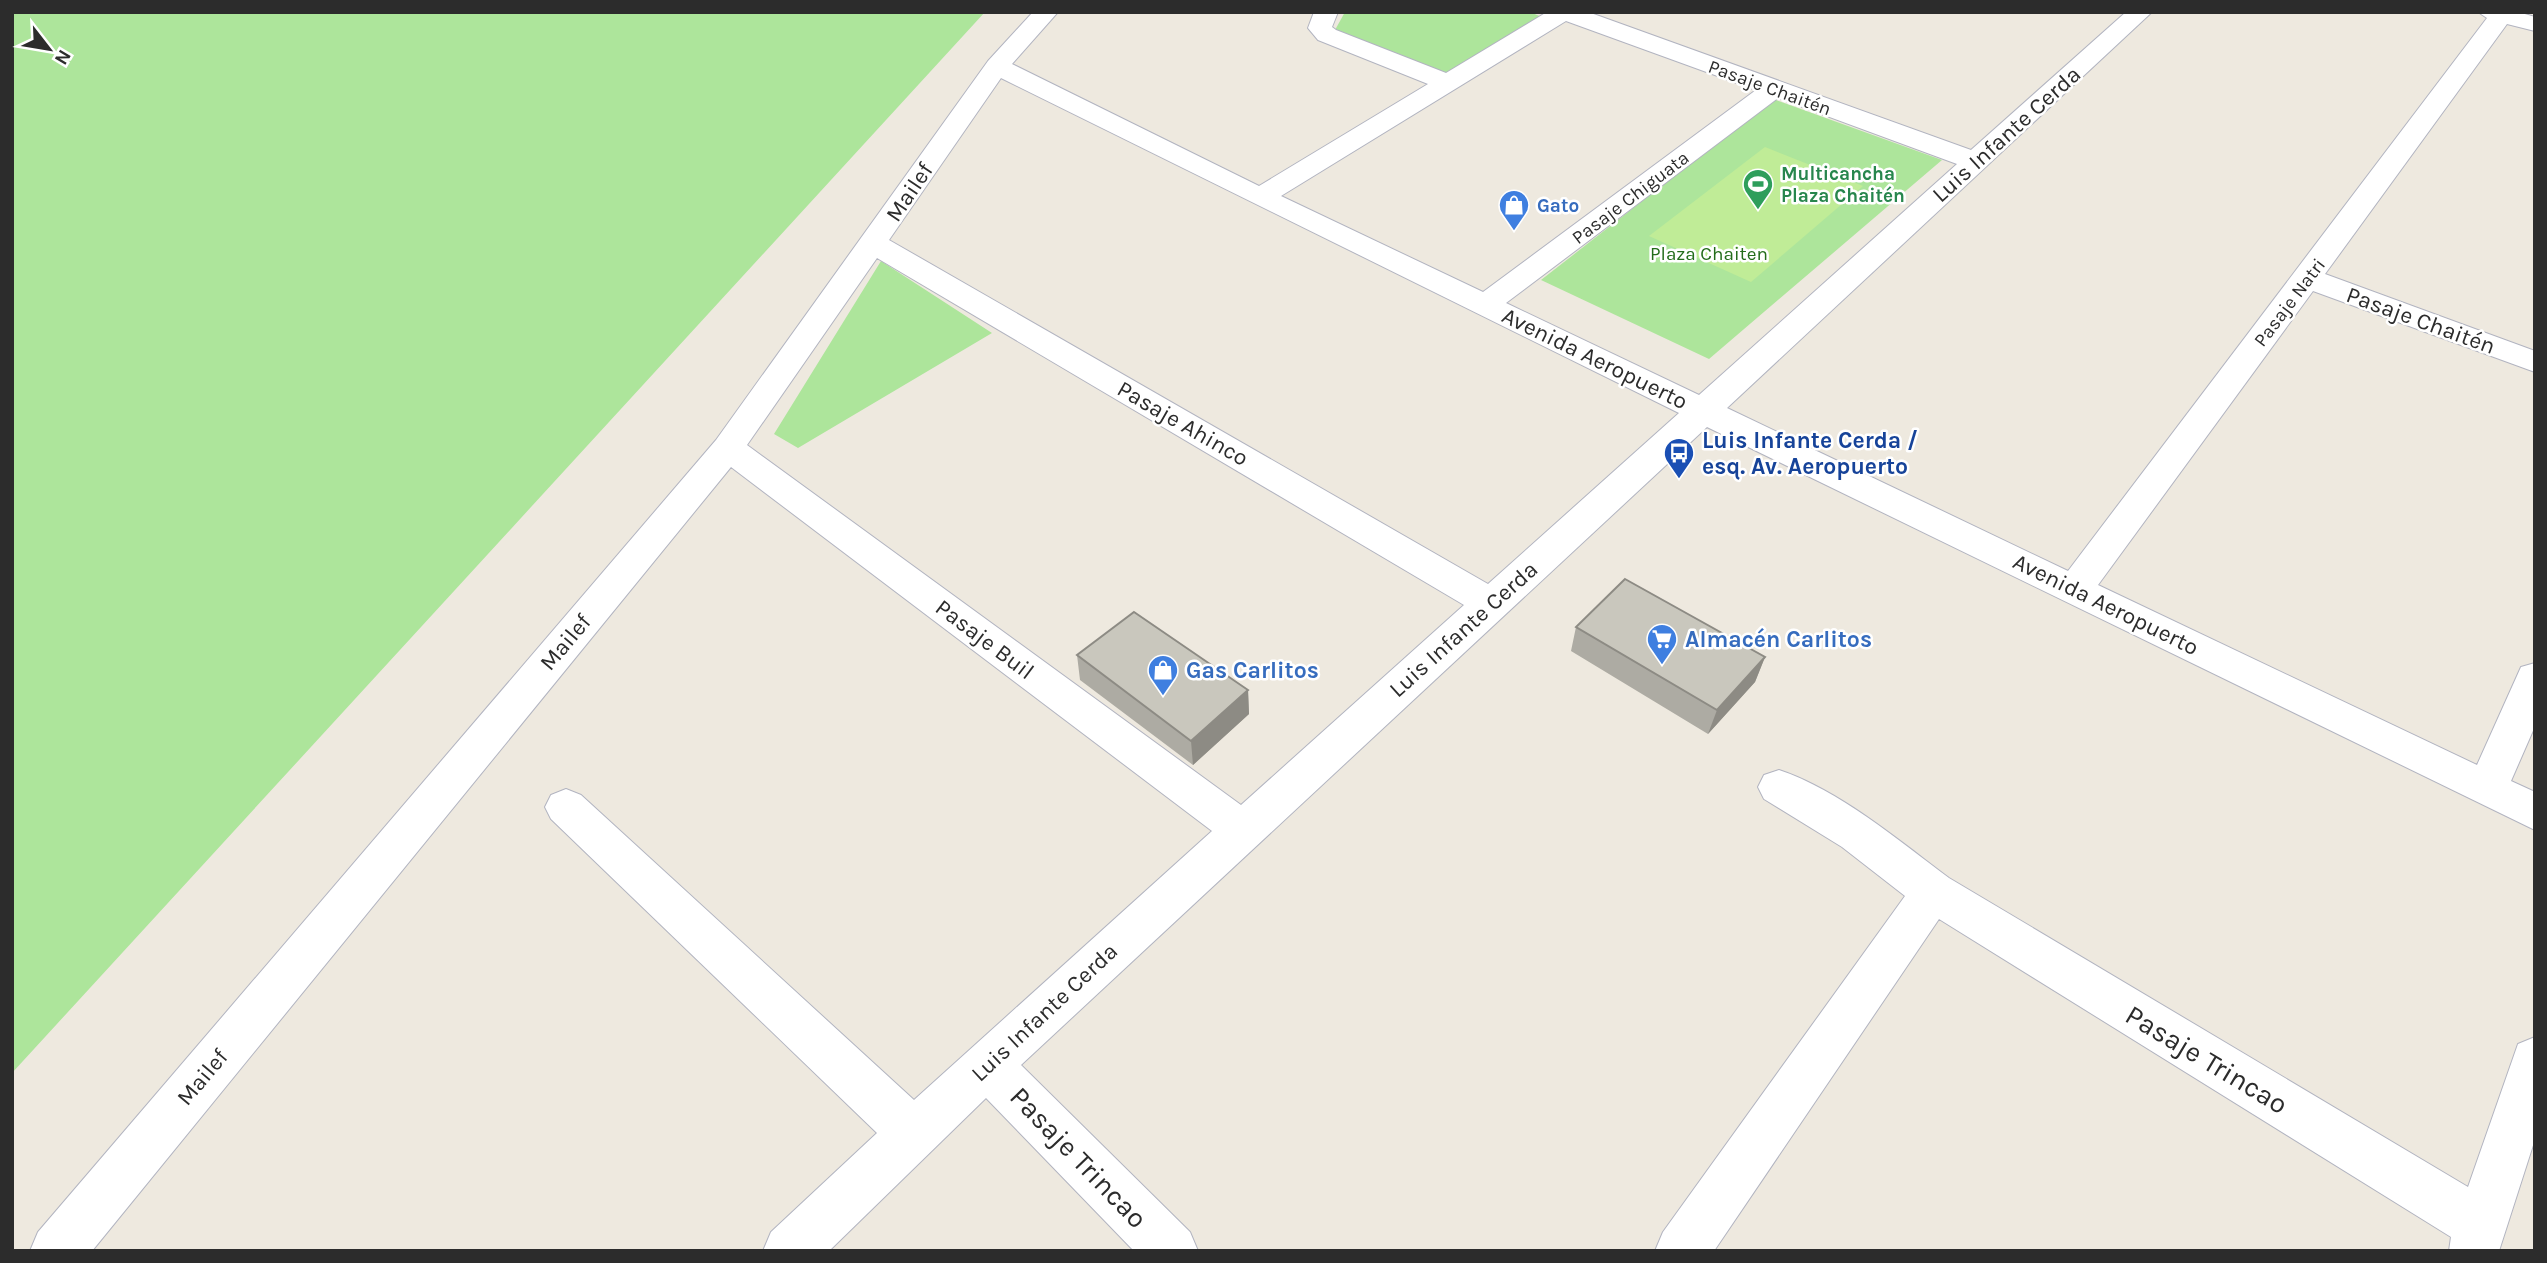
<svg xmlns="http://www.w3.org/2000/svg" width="2547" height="1263" viewBox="0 0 2547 1263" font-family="Karla,sans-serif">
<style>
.green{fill:#ade59b}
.pitch{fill:#c0ec97}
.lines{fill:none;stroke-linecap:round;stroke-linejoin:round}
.minor-casing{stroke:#b2b4c0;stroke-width:2}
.minor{fill:#fff;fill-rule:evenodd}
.wall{fill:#adaba3}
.shaded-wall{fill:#8d8b84}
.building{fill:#c9c7bd;stroke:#8d8b84;stroke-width:2}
.labels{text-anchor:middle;stroke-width:5;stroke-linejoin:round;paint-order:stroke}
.far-street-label{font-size:19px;fill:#2c2c2c;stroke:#fff}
.far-leisure-label{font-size:19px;font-weight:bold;fill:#27864d;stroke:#fff;text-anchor:start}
.far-shop-label{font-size:19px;font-weight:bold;fill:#366cbe;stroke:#fff;text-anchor:start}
.far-park-label{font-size:19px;fill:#236c1a;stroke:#fff}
.street-label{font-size:23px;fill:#2c2c2c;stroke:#fff}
.transit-label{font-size:23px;font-weight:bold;fill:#164399;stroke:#fff;text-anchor:start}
.shop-label{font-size:23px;font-weight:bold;fill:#366cbe;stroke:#fff;text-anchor:start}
.near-street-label{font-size:28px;fill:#2c2c2c;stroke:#fff}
</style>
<rect width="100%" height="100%" fill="#eee9df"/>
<path class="green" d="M12,12H985L12,1073Z
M1345,12H1530L1544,18L1444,77L1335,30Z
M1773,99L1942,160L1709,359L1541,280Z
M881,261L992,333L798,448L774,434Z"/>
<path class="pitch" d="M1765,147L1863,186L1751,282L1649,236Z"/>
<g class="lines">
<g class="minor-casing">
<path id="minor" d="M1033,12H1058L1012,64L1259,186L1428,84L1318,40L1308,28L1314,12H1338L1332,27L1336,30L1446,73L1547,12H1588L1971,150L2126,12H2152L1727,408L2068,571L2487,18L2478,12H2518L2535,17V31L2507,24L2325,274L2535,351V372L2313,291L2098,585L2477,765L2521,667L2535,663V726L2511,781L2535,792V830L1707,427L1021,1065L1190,1232L1198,1251H1134L986,1098L829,1251H763L771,1232L877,1133L551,819L545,807L551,795L566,789L581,795L914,1100L1212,831L731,467L92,1251H30L38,1232L716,440L988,61ZM1566,21L1756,90L1483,292L1281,196ZM1001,78L1679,413L1488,584L889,240ZM1778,98L1957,164L1699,395L1506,303ZM877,258L1464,605L1241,805L747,445Z
M1779,770C1839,790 1898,840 1949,878L2468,1187L2518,1044L2535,1037V1139L2499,1251H2449L2451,1237L1939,919L1714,1251H1655L1663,1232L1905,896L1842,847L1764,799L1758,787L1764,775Z"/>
</g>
<use href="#minor" class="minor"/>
</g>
<path class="wall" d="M1576,627L1765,657L1755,682L1708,734L1571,651Z
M1077,655L1248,690L1249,714L1193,765L1080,680Z"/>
<path class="shaded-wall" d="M1765,657L1755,682L1708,734L1717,710Z
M1248,690L1249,714L1193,765L1191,741Z"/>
<path class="building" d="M1625,579L1765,657L1717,710L1576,627Z
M1134,612L1248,690L1191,741L1077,655Z"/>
<defs>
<g id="stadium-pin" transform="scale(1.575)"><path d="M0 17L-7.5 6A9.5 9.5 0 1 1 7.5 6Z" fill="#2e9e5b" stroke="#fff"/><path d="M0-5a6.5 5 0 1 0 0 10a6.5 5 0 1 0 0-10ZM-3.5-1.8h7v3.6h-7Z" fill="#fff"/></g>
<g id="shop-pin" transform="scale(1.575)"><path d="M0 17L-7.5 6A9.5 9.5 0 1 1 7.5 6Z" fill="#3f7fe0" stroke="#fff"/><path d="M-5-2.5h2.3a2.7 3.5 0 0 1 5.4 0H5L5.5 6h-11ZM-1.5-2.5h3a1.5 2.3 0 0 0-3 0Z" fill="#fff"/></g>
<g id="bus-pin" transform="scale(1.575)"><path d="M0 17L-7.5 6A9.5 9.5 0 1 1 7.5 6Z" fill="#1a4fb4" stroke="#fff"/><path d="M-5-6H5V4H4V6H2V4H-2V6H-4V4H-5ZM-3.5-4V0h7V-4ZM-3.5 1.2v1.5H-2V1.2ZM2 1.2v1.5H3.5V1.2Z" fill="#fff"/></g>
<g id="supermarket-pin" transform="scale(1.575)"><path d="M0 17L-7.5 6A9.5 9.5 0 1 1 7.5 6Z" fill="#3f7fe0" stroke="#fff"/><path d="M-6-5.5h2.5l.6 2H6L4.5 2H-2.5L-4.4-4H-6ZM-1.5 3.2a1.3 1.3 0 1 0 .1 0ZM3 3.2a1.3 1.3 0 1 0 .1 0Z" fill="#fff"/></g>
</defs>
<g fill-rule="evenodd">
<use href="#stadium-pin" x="1758" y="184"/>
<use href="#shop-pin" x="1514" y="205"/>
<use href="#bus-pin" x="1679" y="453"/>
<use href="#supermarket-pin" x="1662" y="639"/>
<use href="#shop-pin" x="1163" y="670"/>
</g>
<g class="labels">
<g class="far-street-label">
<text transform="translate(1770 87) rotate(20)" y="7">Pasaje Chaitén</text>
<text transform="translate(1630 197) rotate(-37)" y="7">Pasaje Chiguata</text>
<text transform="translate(2289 302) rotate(-53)" y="7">Pasaje Natri</text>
</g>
<g class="far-leisure-label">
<text x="1781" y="180">Multicancha<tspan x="1781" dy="22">Plaza Chaitén</tspan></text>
</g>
<g class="far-shop-label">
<text x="1537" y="212">Gato</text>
</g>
<g class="far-park-label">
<text x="1709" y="260">Plaza Chaiten</text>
</g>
<g class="street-label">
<text transform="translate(2006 134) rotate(-42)" y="8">Luis Infante Cerda</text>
<text transform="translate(909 192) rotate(-56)" y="8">Mailef</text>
<text transform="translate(2421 320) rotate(20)" y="8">Pasaje Chaitén</text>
<text transform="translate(1595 358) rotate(26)" y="8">Avenida Aeropuerto</text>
<text transform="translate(1183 423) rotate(30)" y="8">Pasaje Ahinco</text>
<text transform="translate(2106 604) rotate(26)" y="8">Avenida Aeropuerto</text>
<text transform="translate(1463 629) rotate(-42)" y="8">Luis Infante Cerda</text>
<text transform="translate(985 639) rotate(37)" y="8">Pasaje Buil</text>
<text transform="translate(565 642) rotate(-50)" y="8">Mailef</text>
<text transform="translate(1044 1012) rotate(-43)" y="8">Luis Infante Cerda</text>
<text transform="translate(202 1077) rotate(-50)" y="8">Mailef</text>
</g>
<g class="transit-label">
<text x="1702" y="448">Luis Infante Cerda /<tspan x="1702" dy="26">esq. Av. Aeropuerto</tspan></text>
</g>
<g class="shop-label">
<text x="1685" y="647">Almacén Carlitos</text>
<text x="1186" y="678">Gas Carlitos</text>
</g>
<g class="near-street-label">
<text transform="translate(2207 1059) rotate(31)" y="10">Pasaje Trincao</text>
<text transform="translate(1079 1157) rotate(46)" y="10">Pasaje Trincao</text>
</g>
</g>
<rect width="2547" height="1263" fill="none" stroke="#2c2c2c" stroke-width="28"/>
<g transform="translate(49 49) rotate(121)" stroke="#ffffff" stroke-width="5" paint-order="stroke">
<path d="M0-5L12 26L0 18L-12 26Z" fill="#2c2c2c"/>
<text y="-10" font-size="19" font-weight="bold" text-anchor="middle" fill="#2c2c2c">N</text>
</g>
</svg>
